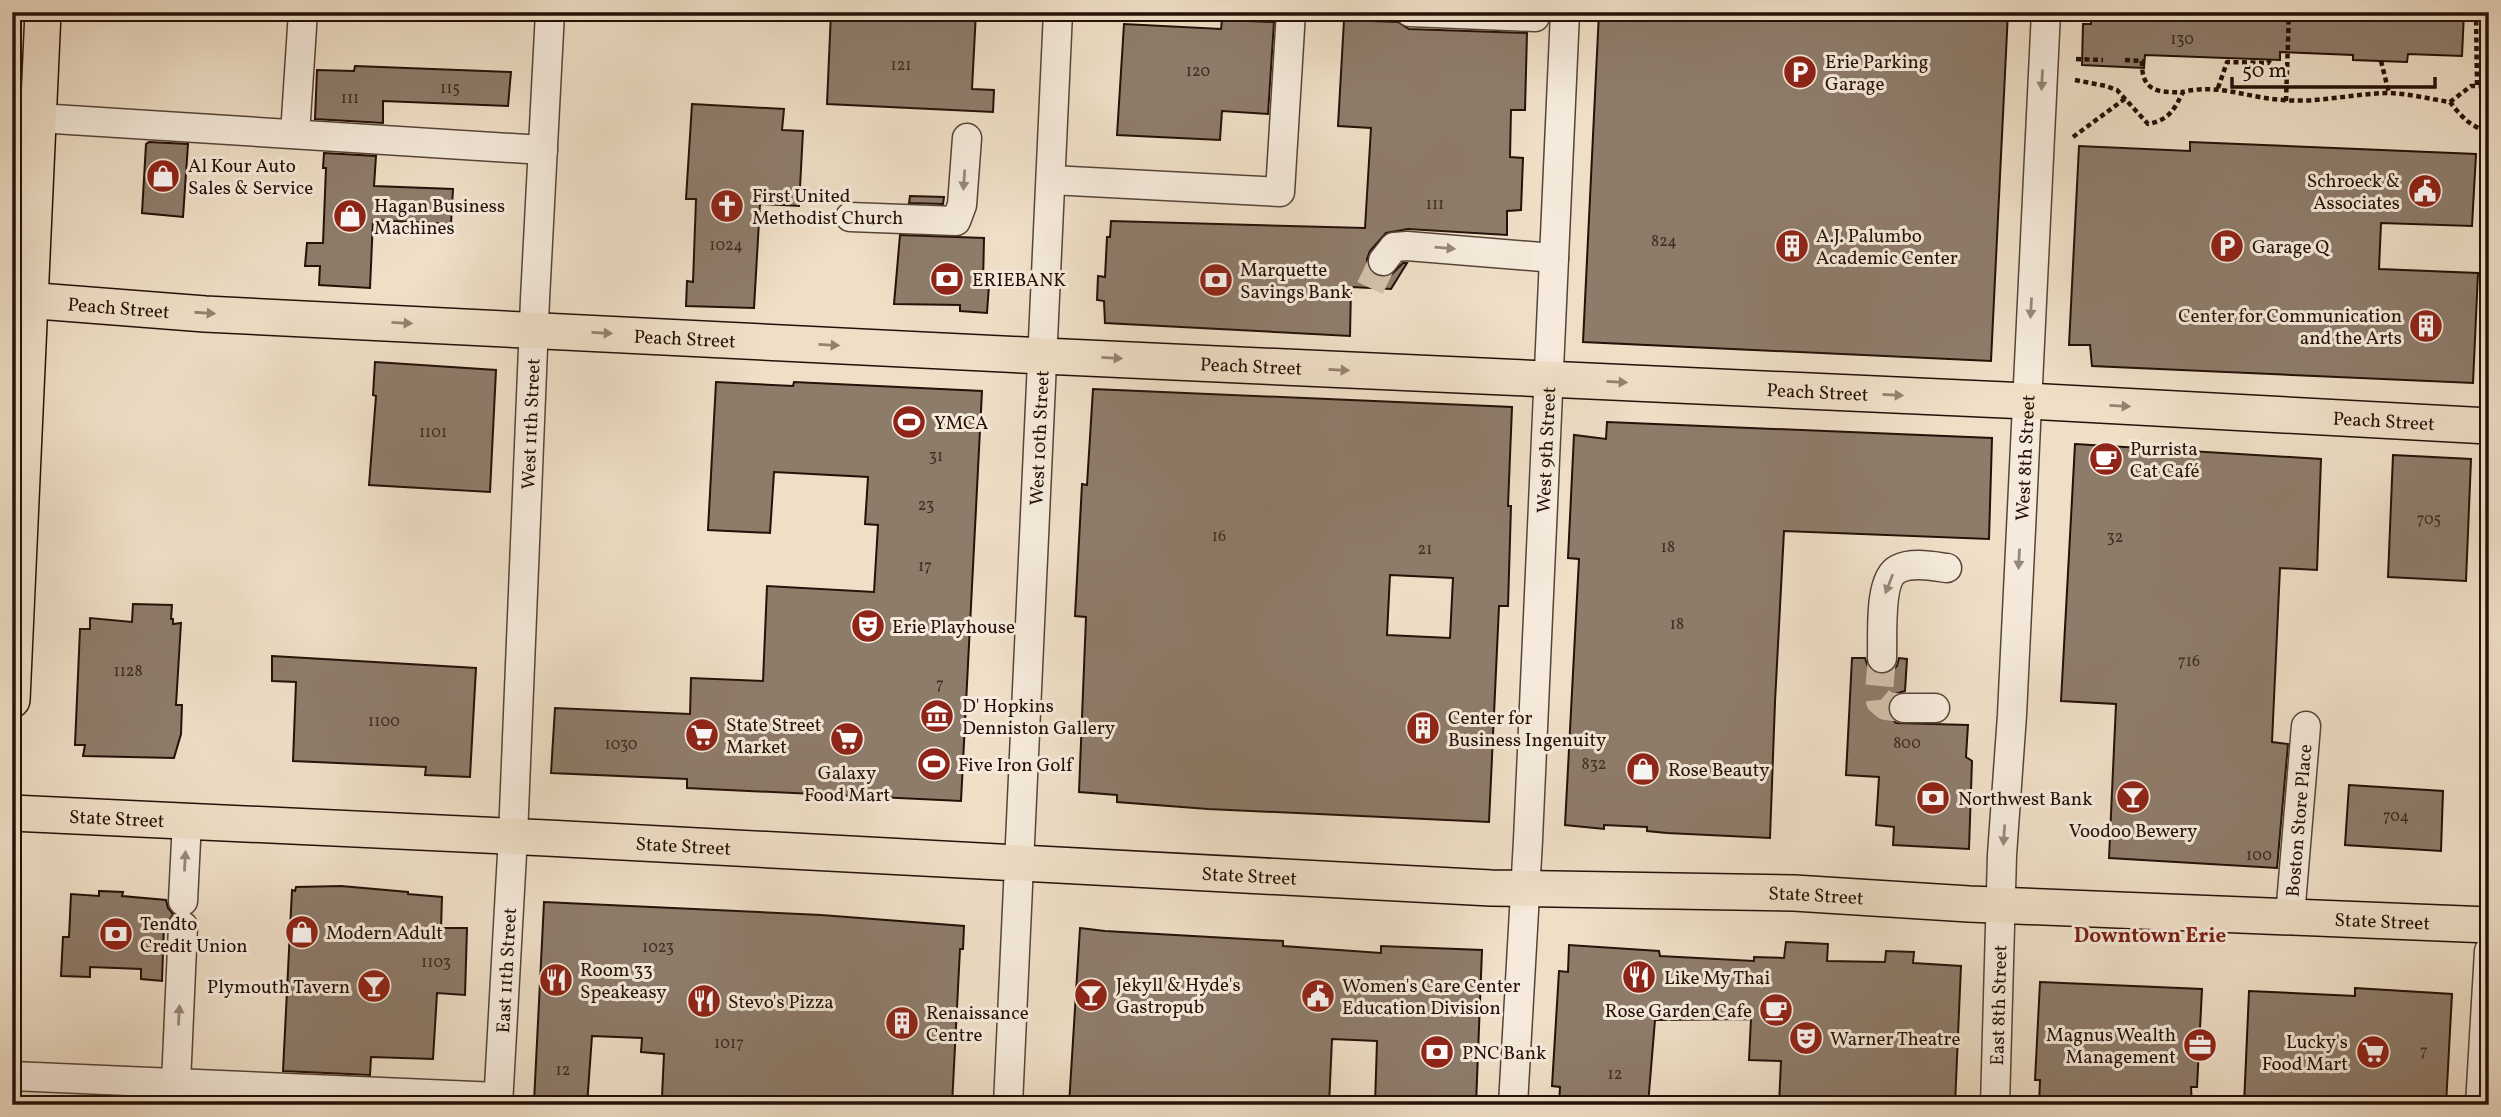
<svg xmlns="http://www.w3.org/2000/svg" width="2501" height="1117" viewBox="0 0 2501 1117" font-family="Vollkorn,serif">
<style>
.building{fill:#8e7c6b;stroke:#241108;stroke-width:2;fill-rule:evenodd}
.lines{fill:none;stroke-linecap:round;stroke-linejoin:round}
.minor-tunnel{stroke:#d1c0aa;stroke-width:28;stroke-dasharray:28 14;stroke-linecap:butt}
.minor-casing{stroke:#574438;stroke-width:31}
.major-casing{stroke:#241108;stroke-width:38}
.path{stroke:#241108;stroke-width:4.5;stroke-dasharray:5 3.5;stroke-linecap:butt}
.minor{stroke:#f5eadb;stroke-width:28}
.major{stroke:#efdfc7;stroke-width:35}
.oneway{fill:#97887c}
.oneway2{fill:#948271}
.labels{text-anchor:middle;stroke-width:6;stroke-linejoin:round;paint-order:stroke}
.number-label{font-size:16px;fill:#3e2c21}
.poi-label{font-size:19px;fill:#241108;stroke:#f5eadb;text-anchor:start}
.street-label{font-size:19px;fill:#241108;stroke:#f5eadb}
.neighbourhood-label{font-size:21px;font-weight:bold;fill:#7a1f14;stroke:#f5eadb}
</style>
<rect width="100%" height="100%" fill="#efdfc7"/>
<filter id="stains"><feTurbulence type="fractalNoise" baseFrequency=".00286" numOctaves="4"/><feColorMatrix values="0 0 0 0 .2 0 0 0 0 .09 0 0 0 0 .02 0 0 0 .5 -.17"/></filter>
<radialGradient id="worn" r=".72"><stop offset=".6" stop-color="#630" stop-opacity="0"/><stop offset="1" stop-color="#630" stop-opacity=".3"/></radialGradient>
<path class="building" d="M831,12H976L972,89L994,90L993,112L827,104Z
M1599,12H2008L1991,361L1583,342Z
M2091,12H2464L2462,56L2408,54L2407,62L2353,60V55L2280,52V60L2145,55L2144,68L2082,65L2083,24H2091Z
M1222,20L1274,22L1268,114L1222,111L1220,140L1117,135L1124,24L1221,29Z
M1344,20L1398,22L1409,29L1527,33L1525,110H1511L1510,157L1523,158L1521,210L1507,211V235L1408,229L1386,233L1370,251L1367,259L1368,268L1373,274L1380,277H1389L1403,263H1407L1391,289L1351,287L1350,336L1105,323L1104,301L1097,300L1098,276L1105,277L1107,237H1110L1111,221L1365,228L1371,128L1338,126Z
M355,66L511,72L508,106L383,101V123L315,119L317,70L354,71Z
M692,104L784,109L782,130L803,131L799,206L760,204L754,308L686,306L687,281L693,282L696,199H686Z
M149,142L188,144L183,217L142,213L146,144Z
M2190,142L2476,154L2472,226L2381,223L2379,269L2478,273L2473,383L2092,366L2090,345H2069L2079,146L2190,151Z
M324,153L376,156L374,186L453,189L451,224L373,220L370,288L319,285L320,266H305L307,243H323L326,168H323Z
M910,196L944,197L943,204L909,203Z
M900,235L984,238L983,284L989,285L987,313L960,311V305L894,304Z
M375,362L496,370L490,492L369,485L376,396L373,395Z
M716,382L793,386L794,382L982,391L961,801L687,788V779L551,773L555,708L690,714L691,678L763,681L767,586L874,592L878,525L865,524L868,477L774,472L770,533L708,530Z
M1093,389L1512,407L1508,506H1511L1508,606H1499L1489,822L1208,809L1117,802V795L1079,792L1086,617L1075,616L1082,484L1087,485ZM1390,575L1453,578L1450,638L1387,635Z
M1607,422L1992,438L1989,539L1784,531L1775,702L1770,838L1667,833L1647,831V827L1604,825V829L1565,825L1579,559L1568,558L1574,435L1606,439Z
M2075,444L2321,459L2317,570L2280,568L2272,742L2288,744L2277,868L2109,858L2116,704L2061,701Z
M2393,455L2471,459L2466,581L2388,577Z
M133,604L172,605L171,619H173V624L181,623L176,705H182L181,734L174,758L83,756L85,745H75L80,629H90V618L132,622Z
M272,656L476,668L470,777L425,775L426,767L293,761L296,682L272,681Z
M1852,658H1865L1868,667L1873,672L1881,675L1891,672L1897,666L1899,658L1907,659L1905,691L1895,694L1889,700L1887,707L1889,716L1896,723L1968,725L1966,757L1972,761L1969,849L1893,845L1894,827L1876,825L1879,777L1846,775Z
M2349,785L2443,791L2441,851L2345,845Z
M341,886L408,892V894L442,897L441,928H467L465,995L437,993L433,1059L371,1057L370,1075L283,1071L292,890L295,891L296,887Z
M99,891L123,892L122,896L166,900L168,908L173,914L166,925H164L162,981L141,979V969L90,967V977L61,976L63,937H69L71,894L99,896Z
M544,902L821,915L964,926L963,949H960L952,1105H769V1101L662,1097L664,1054L641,1052L642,1038L592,1036L587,1105L534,1102Z
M1080,928L1105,931L1283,941V946L1381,953V946L1482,950L1476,1105H1375L1377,1041L1332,1039L1329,1105H1069Z
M1786,942L1828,944L1827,961L1885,962L1886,951L1914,952L1913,963L1961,966L1955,1105H1779L1781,1061L1749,1060L1751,1019L1655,1020L1648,1105H1559L1560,1087L1552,1086L1559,971L1568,972L1569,945L1659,951L1660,956L1754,961V957L1784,958Z
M2040,982L2202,989L2197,1087H2191L2192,1105H2039L2040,1080H2035Z
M2355,988L2452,994L2446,1105H2244L2249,991L2355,996Z"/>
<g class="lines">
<path class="minor-tunnel" d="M1370,288L1383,261
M1882,658L1879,691L1880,701L1886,706L1904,708"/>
<g class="minor-casing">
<g id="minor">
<path d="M1410,12L1535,17"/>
<path d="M12,102L38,104"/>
<path d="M38,118L543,150"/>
<path d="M295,134L303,12"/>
<path d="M1051,180L1280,192L1291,12"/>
<path d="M850,217L956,221L962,205L967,138"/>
<path d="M1383,261L1394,247L1407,246L1554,258"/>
<path d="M1882,658C1883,637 1878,579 1898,569C1912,562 1932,566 1947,568"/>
<path d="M1904,708H1935"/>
<path d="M183,901L187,821"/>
<path id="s1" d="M2290,916L2306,726"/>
<path d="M12,1076L498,1097"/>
<path d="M176,1083L183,926"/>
<path id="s2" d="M498,1105L513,836L535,299L550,12"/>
<path id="s3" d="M1008,1105L1058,12"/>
<path id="s4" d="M1513,1105L1528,840L1565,12"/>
<path id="s5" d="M1995,1105L2002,855L2012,715L2046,12"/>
<path d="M2480,1105L2489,951"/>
</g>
</g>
<g class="major-casing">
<g id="major">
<path id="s6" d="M12,299L205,314L1043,356L2027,401L2489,426"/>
<path d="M12,700L43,12"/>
<path id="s7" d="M12,813L547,838L1491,888L1794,893L1969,904L2489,925"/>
</g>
</g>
<path class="path" d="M2476,12L2477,86
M2076,59L2103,60
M2125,60L2142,61C2141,91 2157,93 2183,92
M2381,61L2389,93
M2075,80L2106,86L2117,90L2148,124C2169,120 2174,110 2183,92C2219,83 2247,98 2283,100C2317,103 2352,94 2386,93C2407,93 2429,99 2450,102C2461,116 2471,128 2489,131
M2218,88L2227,62L2268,63L2270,60
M2286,101L2289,12
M2450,102L2471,86H2489
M2073,137L2126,98"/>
<use href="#minor" class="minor"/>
<use href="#major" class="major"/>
</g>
<defs><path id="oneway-solid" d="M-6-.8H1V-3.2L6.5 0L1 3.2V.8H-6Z" transform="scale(1.75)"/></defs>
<g class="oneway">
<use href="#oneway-solid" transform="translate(2042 80) rotate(93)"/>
<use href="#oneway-solid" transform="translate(964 180) rotate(94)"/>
<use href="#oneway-solid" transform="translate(1445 248) rotate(5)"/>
<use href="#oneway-solid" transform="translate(2031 308) rotate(93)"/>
<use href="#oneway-solid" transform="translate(2019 559) rotate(93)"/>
<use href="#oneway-solid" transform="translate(1889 584) rotate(111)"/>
<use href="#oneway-solid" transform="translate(2004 835) rotate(94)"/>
<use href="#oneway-solid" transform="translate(185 861) rotate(-87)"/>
<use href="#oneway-solid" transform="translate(179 1015) rotate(-87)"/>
</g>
<g class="oneway2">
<use href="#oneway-solid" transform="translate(205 313) rotate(4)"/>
<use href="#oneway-solid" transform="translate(402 323) rotate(3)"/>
<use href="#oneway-solid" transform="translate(602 333) rotate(3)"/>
<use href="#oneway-solid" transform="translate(829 345) rotate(3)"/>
<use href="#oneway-solid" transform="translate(1112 358) rotate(3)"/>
<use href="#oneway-solid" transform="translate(1339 370) rotate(3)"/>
<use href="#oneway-solid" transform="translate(1617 382) rotate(3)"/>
<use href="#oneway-solid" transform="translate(1893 395) rotate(3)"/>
<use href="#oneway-solid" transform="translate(2120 406) rotate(3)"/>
</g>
<defs>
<g id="parking-disc" transform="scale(1.75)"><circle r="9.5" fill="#8f2418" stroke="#f5eadb"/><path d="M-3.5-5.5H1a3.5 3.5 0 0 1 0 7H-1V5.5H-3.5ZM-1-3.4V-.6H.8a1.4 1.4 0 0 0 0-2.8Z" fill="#fff"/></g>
<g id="shop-disc" transform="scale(1.75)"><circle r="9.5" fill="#8f2418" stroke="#f5eadb"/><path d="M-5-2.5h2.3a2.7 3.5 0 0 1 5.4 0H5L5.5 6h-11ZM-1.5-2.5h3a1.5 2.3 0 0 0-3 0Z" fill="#fff"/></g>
<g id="civic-disc" transform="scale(1.75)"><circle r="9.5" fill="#8f2418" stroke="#f5eadb"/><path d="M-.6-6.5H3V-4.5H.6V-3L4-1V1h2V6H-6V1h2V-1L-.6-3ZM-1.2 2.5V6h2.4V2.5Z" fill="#fff"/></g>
<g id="church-disc" transform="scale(1.75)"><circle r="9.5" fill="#8f2418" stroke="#f5eadb"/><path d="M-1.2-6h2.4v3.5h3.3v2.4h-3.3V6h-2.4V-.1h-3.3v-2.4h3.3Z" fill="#fff"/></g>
<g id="building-disc" transform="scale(1.75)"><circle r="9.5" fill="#8f2418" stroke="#f5eadb"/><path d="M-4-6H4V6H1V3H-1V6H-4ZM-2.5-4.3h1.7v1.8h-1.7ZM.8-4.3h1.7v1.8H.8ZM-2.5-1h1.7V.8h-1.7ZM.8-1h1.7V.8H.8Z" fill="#fff"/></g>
<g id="bank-disc" transform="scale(1.75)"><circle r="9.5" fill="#8f2418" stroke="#f5eadb"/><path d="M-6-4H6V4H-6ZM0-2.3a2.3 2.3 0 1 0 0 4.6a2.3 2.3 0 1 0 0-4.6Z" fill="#fff"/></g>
<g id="stadium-disc" transform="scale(1.75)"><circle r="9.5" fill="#8f2418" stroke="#f5eadb"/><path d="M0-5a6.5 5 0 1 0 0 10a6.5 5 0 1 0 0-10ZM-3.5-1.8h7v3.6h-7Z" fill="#fff"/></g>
<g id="cafe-disc" transform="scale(1.75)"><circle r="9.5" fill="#8f2418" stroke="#f5eadb"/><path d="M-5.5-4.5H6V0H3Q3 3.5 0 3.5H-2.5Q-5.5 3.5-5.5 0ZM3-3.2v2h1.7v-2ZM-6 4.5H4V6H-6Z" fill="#fff"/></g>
<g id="theatre-disc" transform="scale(1.75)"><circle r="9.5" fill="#8f2418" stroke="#f5eadb"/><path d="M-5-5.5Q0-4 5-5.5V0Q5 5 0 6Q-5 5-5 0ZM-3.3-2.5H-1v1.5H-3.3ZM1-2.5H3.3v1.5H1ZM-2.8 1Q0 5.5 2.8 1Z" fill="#fff"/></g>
<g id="museum-disc" transform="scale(1.75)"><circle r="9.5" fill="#8f2418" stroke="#f5eadb"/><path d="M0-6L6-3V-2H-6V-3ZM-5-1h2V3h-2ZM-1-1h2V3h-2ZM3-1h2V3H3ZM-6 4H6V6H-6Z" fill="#fff"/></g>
<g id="supermarket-disc" transform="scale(1.75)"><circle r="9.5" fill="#8f2418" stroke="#f5eadb"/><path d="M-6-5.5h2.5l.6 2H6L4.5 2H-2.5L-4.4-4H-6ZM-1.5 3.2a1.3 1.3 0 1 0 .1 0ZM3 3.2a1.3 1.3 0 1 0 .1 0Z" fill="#fff"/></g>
<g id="bar-disc" transform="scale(1.75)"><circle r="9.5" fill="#8f2418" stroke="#f5eadb"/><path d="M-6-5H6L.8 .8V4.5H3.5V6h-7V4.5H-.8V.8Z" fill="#fff"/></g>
<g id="restaurant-disc" transform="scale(1.75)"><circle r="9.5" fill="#8f2418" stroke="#f5eadb"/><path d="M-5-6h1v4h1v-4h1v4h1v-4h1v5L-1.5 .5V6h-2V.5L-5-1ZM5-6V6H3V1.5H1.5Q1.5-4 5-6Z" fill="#fff"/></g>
<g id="office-disc" transform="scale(1.75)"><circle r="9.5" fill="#8f2418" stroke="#f5eadb"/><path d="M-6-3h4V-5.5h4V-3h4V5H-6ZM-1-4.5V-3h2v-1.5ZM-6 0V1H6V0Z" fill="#fff"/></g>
</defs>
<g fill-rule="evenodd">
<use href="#parking-disc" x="1800" y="72"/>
<use href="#shop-disc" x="163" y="176"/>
<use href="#civic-disc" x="2425" y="191"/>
<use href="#church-disc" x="727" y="206"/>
<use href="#shop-disc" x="350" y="216"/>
<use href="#building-disc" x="1792" y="246"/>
<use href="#parking-disc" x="2227" y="246"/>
<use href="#bank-disc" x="947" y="279"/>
<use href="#bank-disc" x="1216" y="280"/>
<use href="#building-disc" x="2426" y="326"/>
<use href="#stadium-disc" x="909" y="422"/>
<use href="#cafe-disc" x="2106" y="459"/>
<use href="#theatre-disc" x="868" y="626"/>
<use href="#museum-disc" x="937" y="716"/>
<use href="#building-disc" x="1423" y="728"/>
<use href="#supermarket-disc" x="702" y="735"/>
<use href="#supermarket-disc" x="847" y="739"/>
<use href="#stadium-disc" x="934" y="764"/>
<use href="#shop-disc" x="1643" y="769"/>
<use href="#bar-disc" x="2133" y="797"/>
<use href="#bank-disc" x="1933" y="798"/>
<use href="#shop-disc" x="302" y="932"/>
<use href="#bank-disc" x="116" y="934"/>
<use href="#restaurant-disc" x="1639" y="977"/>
<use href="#restaurant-disc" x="556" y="980"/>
<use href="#bar-disc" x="374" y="986"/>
<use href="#bar-disc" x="1091" y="995"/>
<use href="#civic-disc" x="1318" y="996"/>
<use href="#restaurant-disc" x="704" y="1001"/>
<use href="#cafe-disc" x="1776" y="1010"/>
<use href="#building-disc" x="902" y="1023"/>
<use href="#theatre-disc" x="1806" y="1038"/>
<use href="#office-disc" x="2200" y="1045"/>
<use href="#bank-disc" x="1437" y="1052"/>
<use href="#supermarket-disc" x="2373" y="1052"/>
</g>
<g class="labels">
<g class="number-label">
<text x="2182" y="44">130</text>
<text x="901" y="70">121</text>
<text x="1198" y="76">120</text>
<text x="450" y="93">115</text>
<text x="350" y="103">111</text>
<text x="1435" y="209">111</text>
<text x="1664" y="246">824</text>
<text x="726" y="250">1024</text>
<text x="433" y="437">1101</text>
<text x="936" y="461">31</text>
<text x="926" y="510">23</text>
<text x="2429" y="524">705</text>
<text x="1219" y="541">16</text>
<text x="2115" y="542">32</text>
<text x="1668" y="552">18</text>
<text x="1425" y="554">21</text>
<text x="925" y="571">17</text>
<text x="1677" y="629">18</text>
<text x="2189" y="666">716</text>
<text x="128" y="676">1128</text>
<text x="940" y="689">7</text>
<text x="384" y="726">1100</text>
<text x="1907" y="748">800</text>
<text x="621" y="749">1030</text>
<text x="1594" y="769">832</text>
<text x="2396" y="821">704</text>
<text x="2259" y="860">100</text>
<text x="658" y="952">1023</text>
<text x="436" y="967">1103</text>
<text x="729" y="1048">1017</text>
<text x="2424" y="1056">7</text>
<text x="563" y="1075">12</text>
<text x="1615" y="1079">12</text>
</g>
<g class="poi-label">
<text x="1825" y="68">Erie Parking<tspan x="1825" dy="22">Garage</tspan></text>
<text x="188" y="172">Al Kour Auto<tspan x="188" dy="22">Sales &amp; Service</tspan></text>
<text x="2400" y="187" text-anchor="end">Schroeck &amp;<tspan x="2400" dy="22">Associates</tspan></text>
<text x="752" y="202">First United<tspan x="752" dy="22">Methodist Church</tspan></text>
<text x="374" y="212">Hagan Business<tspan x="374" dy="22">Machines</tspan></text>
<text x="1816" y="242">A.J. Palumbo<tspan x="1816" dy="22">Academic Center</tspan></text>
<text x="2252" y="253">Garage Q</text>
<text x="1240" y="276">Marquette<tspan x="1240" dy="22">Savings Bank</tspan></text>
<text x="972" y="286">ERIEBANK</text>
<text x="2402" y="322" text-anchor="end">Center for Communication<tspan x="2402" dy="22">and the Arts</tspan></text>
<text x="934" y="429">YMCA</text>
<text x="2130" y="455">Purrista<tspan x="2130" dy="22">Cat Café</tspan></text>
<text x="892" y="633">Erie Playhouse</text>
<text x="962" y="712">D' Hopkins<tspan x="962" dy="22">Denniston Gallery</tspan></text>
<text x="1448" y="724">Center for<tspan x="1448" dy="22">Business Ingenuity</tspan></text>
<text x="726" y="731">State Street<tspan x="726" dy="22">Market</tspan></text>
<text x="958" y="771">Five Iron Golf</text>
<text x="1668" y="776">Rose Beauty</text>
<text x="847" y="779" text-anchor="middle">Galaxy<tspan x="847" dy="22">Food Mart</tspan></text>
<text x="1958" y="805">Northwest Bank</text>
<text x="2133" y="837" text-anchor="middle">Voodoo Bewery</text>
<text x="140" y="930">Tendto<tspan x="140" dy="22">Credit Union</tspan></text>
<text x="326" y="939">Modern Adult</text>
<text x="580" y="976">Room 33<tspan x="580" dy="22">Speakeasy</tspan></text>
<text x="1664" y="984">Like My Thai</text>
<text x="1116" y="991">Jekyll &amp; Hyde's<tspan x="1116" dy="22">Gastropub</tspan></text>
<text x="1342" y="992">Women's Care Center<tspan x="1342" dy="22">Education Division</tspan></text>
<text x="350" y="993" text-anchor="end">Plymouth Tavern</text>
<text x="728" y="1008">Stevo's Pizza</text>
<text x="1752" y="1017" text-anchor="end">Rose Garden Cafe</text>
<text x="926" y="1019">Renaissance<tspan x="926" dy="22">Centre</tspan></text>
<text x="2176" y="1041" text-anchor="end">Magnus Wealth<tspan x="2176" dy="22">Management</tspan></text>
<text x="1830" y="1045">Warner Theatre</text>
<text x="2348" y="1048" text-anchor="end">Lucky's<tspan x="2348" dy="22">Food Mart</tspan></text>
<text x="1462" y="1059">PNC Bank</text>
</g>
<g class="street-label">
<text dy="7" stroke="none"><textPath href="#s6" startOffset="107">Peach Street</textPath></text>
<text dy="7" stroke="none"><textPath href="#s6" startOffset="674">Peach Street</textPath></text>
<text dy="7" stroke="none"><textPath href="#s6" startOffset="1241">Peach Street</textPath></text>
<text dy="7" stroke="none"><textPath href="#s6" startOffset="1808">Peach Street</textPath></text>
<text dy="7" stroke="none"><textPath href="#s6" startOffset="2375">Peach Street</textPath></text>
<text dy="7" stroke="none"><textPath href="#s2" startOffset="682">West 11th Street</textPath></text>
<text dy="7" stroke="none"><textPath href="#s3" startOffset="668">West 10th Street</textPath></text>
<text dy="7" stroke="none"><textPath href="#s4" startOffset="656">West 9th Street</textPath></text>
<text dy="7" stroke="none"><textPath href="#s5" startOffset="648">West 8th Street</textPath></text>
<text dy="7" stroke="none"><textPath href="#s7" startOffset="105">State Street</textPath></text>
<text dy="7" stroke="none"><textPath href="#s1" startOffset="96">Boston Store Place</textPath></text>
<text dy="7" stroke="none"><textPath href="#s7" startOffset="672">State Street</textPath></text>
<text dy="7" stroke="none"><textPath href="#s7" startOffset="1239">State Street</textPath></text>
<text dy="7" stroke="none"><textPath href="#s7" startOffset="1806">State Street</textPath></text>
<text dy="7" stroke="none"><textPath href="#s7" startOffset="2373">State Street</textPath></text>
<text dy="7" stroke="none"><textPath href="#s2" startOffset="135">East 11th Street</textPath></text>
<text dy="7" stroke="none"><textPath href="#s5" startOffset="100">East 8th Street</textPath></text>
</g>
<g class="neighbourhood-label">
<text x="2150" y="942">Downtown Erie</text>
</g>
</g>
<rect width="2501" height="1117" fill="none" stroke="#efdfc7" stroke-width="42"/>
<rect x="14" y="14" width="2473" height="1089" fill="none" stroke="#241108" stroke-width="3.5"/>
<rect x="21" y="21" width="2459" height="1075" fill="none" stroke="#241108" stroke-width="2"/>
<path d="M2232 77v10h203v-10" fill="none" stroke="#241108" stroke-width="3.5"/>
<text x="2242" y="77" font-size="21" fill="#241108" stroke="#f5eadb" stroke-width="5" paint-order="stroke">50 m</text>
<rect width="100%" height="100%" filter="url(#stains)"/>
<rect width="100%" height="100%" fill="url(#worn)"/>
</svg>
